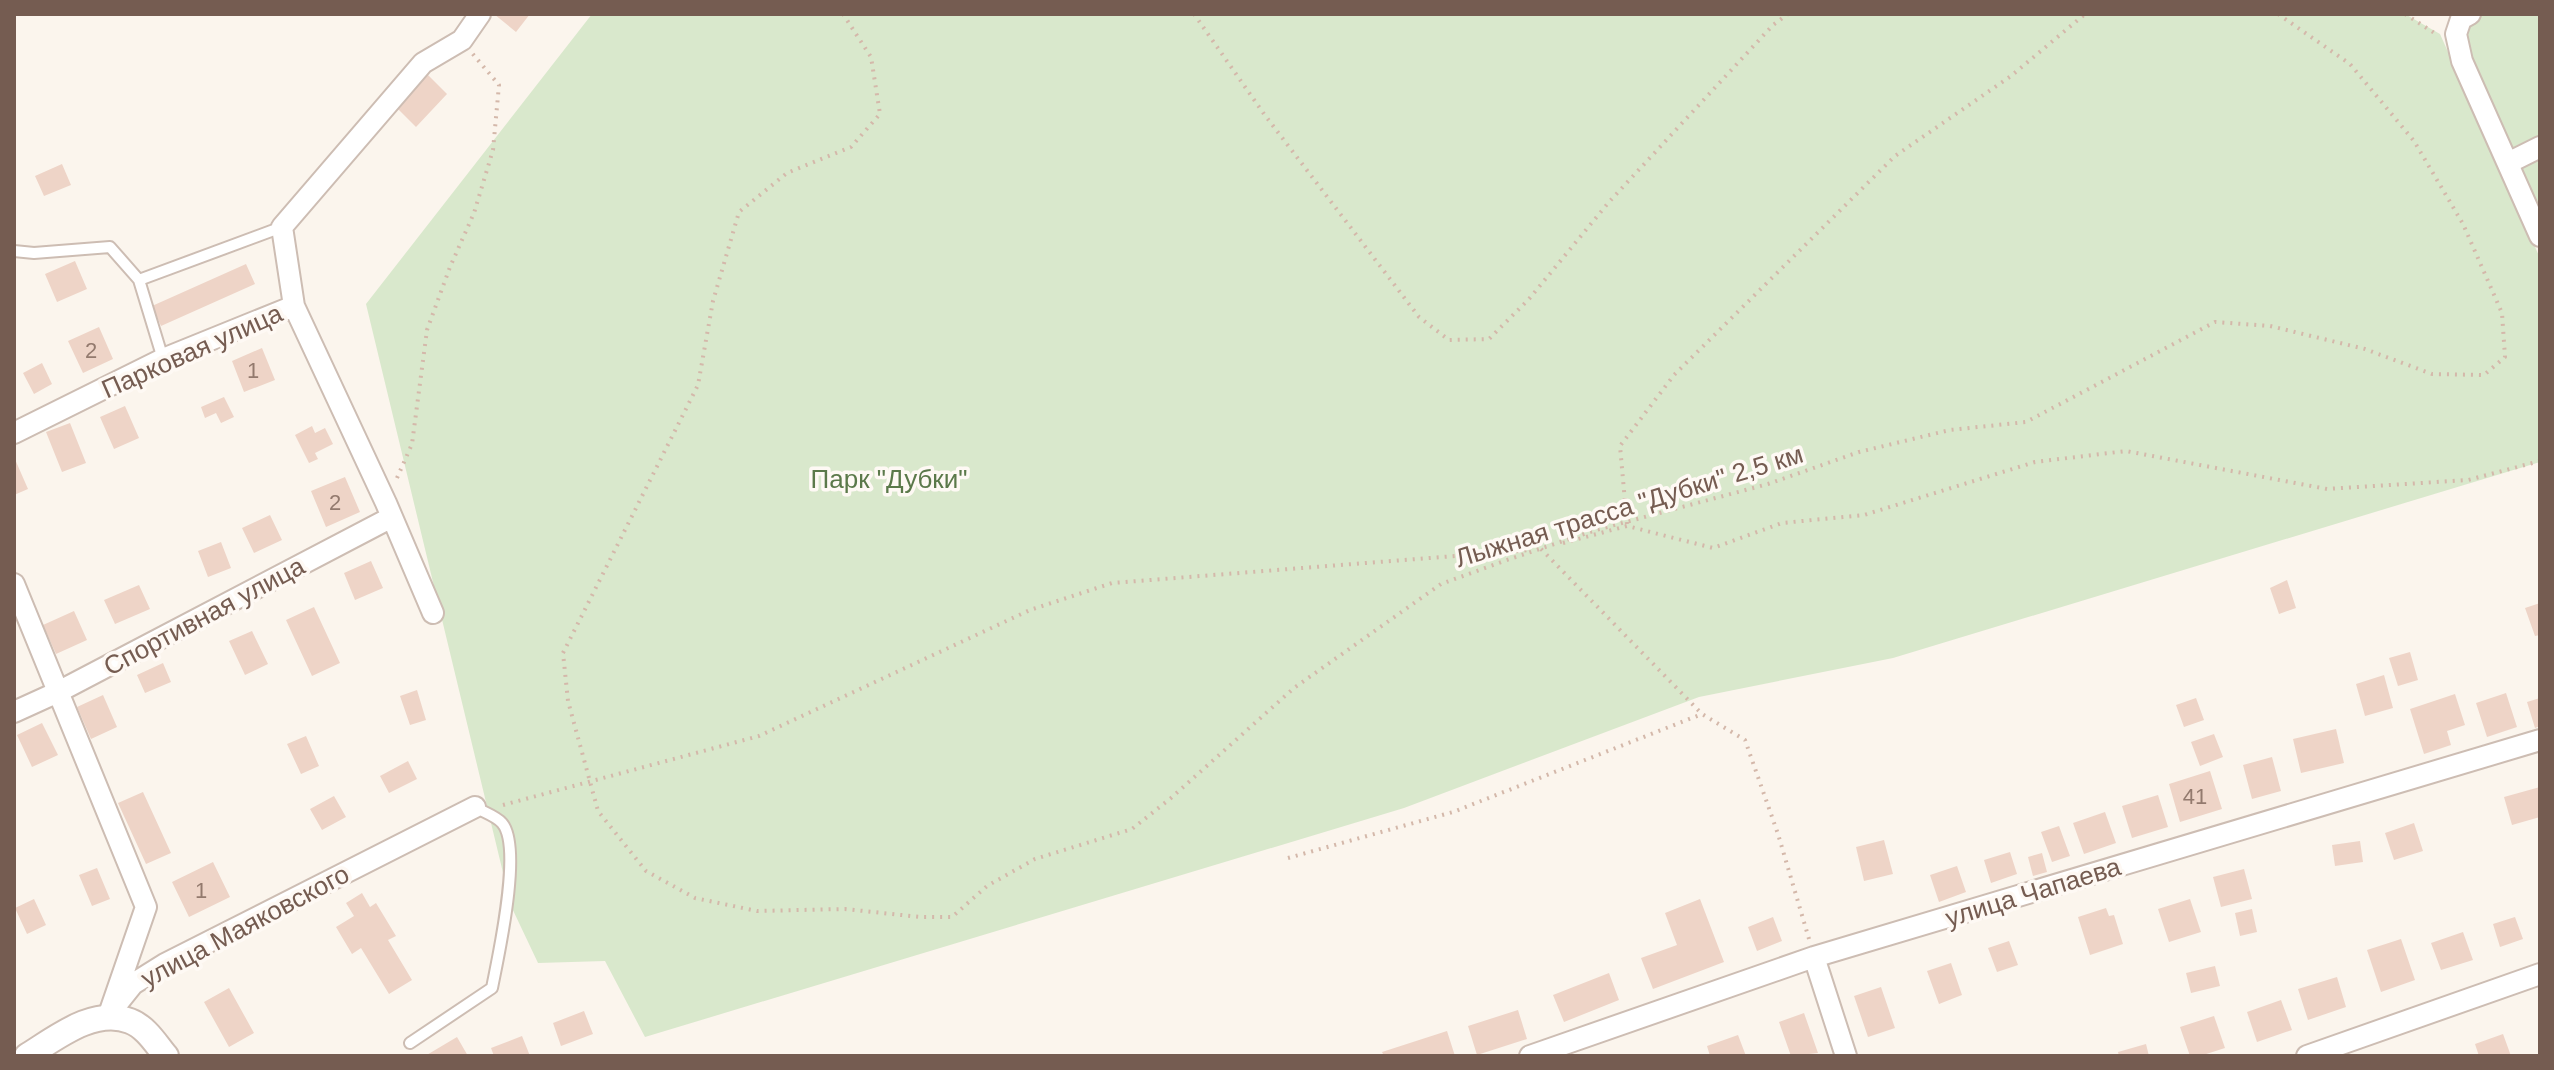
<svg xmlns="http://www.w3.org/2000/svg" width="2554" height="1070" viewBox="0 0 2554 1070" font-family="Arial,sans-serif">
<style>
.green{fill:#d9e8cc}
.building{fill:#eed4c7}
.lines{fill:none;stroke-linecap:round;stroke-linejoin:round}
.service-casing{stroke:#cdbdb3;stroke-width:14}
.minor-casing{stroke:#cdbdb3;stroke-width:24}
.tertiary-casing{stroke:#cdbdb3;stroke-width:28}
.path{stroke:#d4b8aa;stroke-width:4;stroke-dasharray:2 6;stroke-linecap:butt}
.service{stroke:#fff;stroke-width:10}
.minor{stroke:#fff;stroke-width:20}
.tertiary{stroke:#fff;stroke-width:24}
.labels{text-anchor:middle;stroke-width:7;stroke-linejoin:round;paint-order:stroke}
.number-label{font-size:22px;fill:#937a6e}
.street-label{font-size:26px;fill:#755c51;stroke:#fef9f4}
.park-label{font-size:26px;fill:#5b794a;stroke:#fef9f4}
</style>
<rect width="100%" height="100%" fill="#fbf5ed"/>
<path class="green" d="M592,14H2405L2440,34L2540,258V462L1893,658L1699,697L1404,808L645,1037L605,961L538,963L511,906L366,304Z
M2470,14H2540V209L2466,59L2464,26Z"/>
<path class="building" d="M494,14H530L516,32Z
M424,71L447,94L416,127L393,104Z
M62,164L71,185L44,196L35,176Z
M75,261L87,289L57,302L45,274Z
M246,264L255,284L161,326L152,306Z
M99,327L113,359L83,373L68,341Z
M262,348L275,380L244,392L232,361Z
M42,363L52,384L34,394L23,373Z
M224,397L234,417L221,423L216,413L205,418L201,407Z
M125,406L139,438L114,449L100,417Z
M70,423L86,463L62,472L46,432Z
M312,426L315,433L325,428L333,444L315,453L318,459L309,463L295,435Z
M14,457L28,489L14,495Z
M345,477L360,512L326,527L311,491Z
M270,515L282,540L254,553L242,528Z
M221,542L231,568L208,577L198,551Z
M371,561L383,588L355,600L344,573Z
M2287,580L2296,608L2279,614L2270,588Z
M139,585L150,609L115,624L104,600Z
M2540,603V635L2535,636L2525,608Z
M314,607L340,663L312,676L286,620Z
M74,611L87,640L56,654L43,625Z
M252,631L268,664L245,675L229,641Z
M2410,652L2418,680L2398,686L2389,658Z
M163,663L171,682L145,693L137,675Z
M2384,675L2393,708L2365,716L2356,684Z
M417,690L426,720L410,725L400,696Z
M2506,693L2517,727L2487,737L2476,703Z
M2455,694L2465,725L2447,731L2451,745L2424,754L2410,709Z
M103,695L117,727L91,739L77,707Z
M2196,698L2204,720L2184,727L2176,705Z
M2540,698V726L2535,728L2527,702Z
M42,723L58,755L32,767L17,735Z
M2336,729L2344,763L2301,773L2293,739Z
M2214,734L2223,757L2200,766L2191,742Z
M306,736L319,766L301,774L287,744Z
M2272,757L2281,791L2252,799L2243,765Z
M408,761L417,779L389,793L380,776Z
M2210,771L2222,809L2180,822L2169,784Z
M2540,787V817L2512,825L2504,797Z
M143,792L171,853L146,864L118,803Z
M2158,795L2168,827L2132,838L2122,806Z
M334,796L346,817L322,830L310,809Z
M2105,812L2116,843L2084,854L2073,823Z
M2414,823L2423,851L2394,860L2385,833Z
M2059,826L2070,856L2052,862L2041,832Z
M1884,840L1893,874L1864,881L1856,847Z
M2360,841L2363,862L2335,866L2332,845Z
M2010,852L2017,874L1991,883L1984,860Z
M2042,853L2047,872L2033,876L2028,857Z
M213,862L230,897L189,917L172,882Z
M1957,866L1966,892L1939,902L1930,875Z
M97,868L110,899L92,906L79,875Z
M2244,869L2252,899L2221,907L2213,877Z
M362,893L370,907L376,903L396,936L388,940L412,980L389,994L361,948L352,954L336,927L354,916L346,903Z
M34,899L46,925L27,934L15,908Z
M1700,899L1724,962L1653,989L1641,958L1677,945L1665,913Z
M2190,899L2201,932L2169,942L2158,909Z
M2106,908L2109,916L2114,915L2123,944L2090,955L2078,917Z
M2252,909L2257,932L2240,936L2235,913Z
M1773,917L1782,941L1757,951L1748,927Z
M2515,917L2523,939L2500,947L2493,924Z
M2463,932L2473,960L2441,970L2431,943Z
M2401,939L2415,980L2381,992L2367,950Z
M2009,941L2018,965L1997,972L1988,948Z
M1951,963L1962,995L1939,1004L1927,971Z
M2215,966L2220,986L2191,993L2186,973Z
M1609,973L1619,1000L1564,1022L1553,995Z
M2337,977L2346,1007L2308,1020L2298,989Z
M1881,987L1895,1028L1868,1037L1854,996Z
M229,988L254,1033L229,1047L204,1002Z
M2281,1000L2292,1030L2257,1042L2247,1012Z
M1518,1010L1527,1039L1477,1055L1468,1026Z
M584,1011L593,1034L561,1046L553,1023Z
M1804,1013L1818,1053L1791,1056L1779,1022Z
M2214,1016L2225,1048L2200,1056H2190L2180,1027Z
M1447,1031L1455,1056H1384L1382,1052Z
M2503,1034L2511,1056H2479L2475,1044Z
M1738,1035L1746,1056H1710L1707,1046Z
M522,1036L530,1056H494L491,1048Z
M457,1037L468,1056H425Z
M2146,1044L2149,1056H2119L2118,1052Z"/>
<g class="lines">
<g class="service-casing">
<path id="service" d="M14,251L34,253L110,247L139,280L282,227
M139,280L163,359
M410,1043L492,988C498,957 523,847 502,823C496,816 483,812 475,807"/>
</g>
<g class="minor-casing">
<path id="minor" d="M2470,14L2461,19L2456,34L2462,61L2540,236
M2508,163L2540,147
M14,433L163,359L294,306
M14,584L146,907L108,1017
M433,613L386,503L294,306L282,227L423,63L462,40L480,14
M14,712L58,692L392,517
M1814,957L1846,1056
M117,1004L133,984L165,964L475,807
M1530,1056L1814,957L2540,740
M2307,1056L2540,974"/>
</g>
<g class="tertiary-casing">
<path id="tertiary" d="M27,1056C56,1038 94,1007 130,1021C146,1027 156,1044 166,1056"/>
</g>
<path class="path" d="M843,14L871,57L880,114L851,147L787,173L739,212L713,301L698,385L563,653L568,701L598,811L646,871L695,898L757,911L845,909L920,917H952L987,886L1035,859L1132,829L1171,798L1294,688L1441,584L1504,561L1596,530L1768,484L1859,452L1950,430L2026,422L2215,322L2270,326L2365,349L2432,374L2484,375L2505,357L2502,313L2463,224L2414,141L2350,64L2278,14
M1194,14L1264,114L1419,317L1449,340L1489,339L1529,299L1609,202L1773,25L1788,14
M2405,14L2436,34
M397,478L412,444L427,330L450,267L474,213L493,150L499,85L472,53
M1627,524L1620,446L1674,375L1895,156L2011,76L2085,14
M1563,543L1627,526L1713,548L1782,523L1864,515L2035,462L2126,451L2327,489L2468,480L2540,461
M1541,549L1702,714L1745,740L1778,834L1809,939
M503,805L759,736L1030,610L1112,583L1531,550
M1288,858L1453,812L1702,714"/>
<use href="#service" class="service"/>
<use href="#minor" class="minor"/>
<use href="#tertiary" class="tertiary"/>
</g>
<g class="labels">
<g class="number-label">
<text x="91" y="358">2</text>
<text x="253" y="378">1</text>
<text x="335" y="510">2</text>
<text x="2195" y="804">41</text>
<text x="201" y="898">1</text>
</g>
<g class="street-label">
<text transform="translate(192 351) rotate(-24)" y="9">Парковая улица</text>
<text transform="translate(1629 506) rotate(-17)" y="9">Лыжная трасса "Дубки" 2,5 км</text>
<text transform="translate(204 616) rotate(-28)" y="9">Спортивная улица</text>
<text transform="translate(2033 892) rotate(-17)" y="9">улица Чапаева</text>
<text transform="translate(245 926) rotate(-28)" y="9">улица Маяковского</text>
</g>
<g class="park-label">
<text x="889" y="488">Парк "Дубки"</text>
</g>
</g>
<rect width="2554" height="1070" fill="none" stroke="#755c51" stroke-width="32"/>
</svg>
